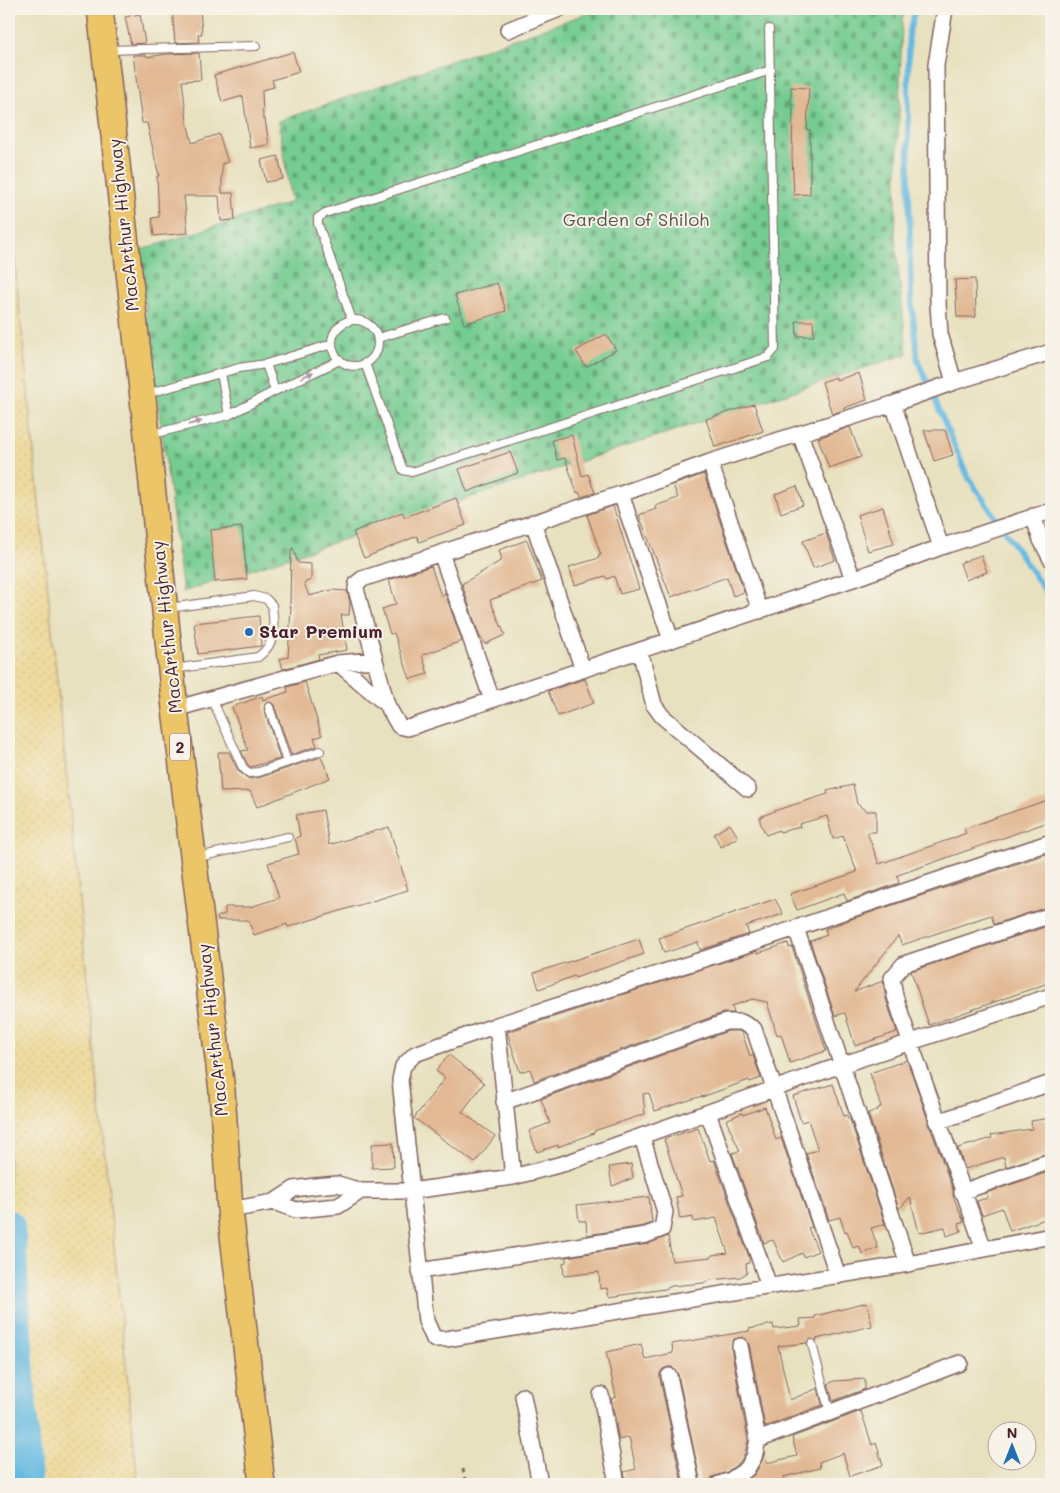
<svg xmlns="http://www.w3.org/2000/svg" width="1060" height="1493" viewBox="0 0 1060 1493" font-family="Mali,sans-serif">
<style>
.sand{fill:url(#sand-dots);stroke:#9c7c64}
.cemetery{fill:url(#cemetery-stones);stroke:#5f765e}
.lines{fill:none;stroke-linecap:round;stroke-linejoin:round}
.stream{stroke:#65b9e1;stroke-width:5.5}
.river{stroke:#65b9e1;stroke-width:32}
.building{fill:#e2b994}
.service-casing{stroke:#81635f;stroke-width:10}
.minor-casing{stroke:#81635f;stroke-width:18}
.trunk-casing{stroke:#81635f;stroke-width:28}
.path{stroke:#81635f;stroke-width:3;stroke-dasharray:4 4;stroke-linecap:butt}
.service{stroke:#fff;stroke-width:8}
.minor{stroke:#fff;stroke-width:15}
.trunk{stroke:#ecc569;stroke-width:25}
.oneway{fill:#ae9aa0}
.poi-dot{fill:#1f6fb2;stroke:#f7f3e8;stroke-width:2}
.labels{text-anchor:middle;stroke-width:4;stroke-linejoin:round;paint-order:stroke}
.shield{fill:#f7f3e8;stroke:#7e5f64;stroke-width:1}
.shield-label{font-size:16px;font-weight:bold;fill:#4a1f2b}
.park-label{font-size:18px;fill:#57534a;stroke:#f7f3e8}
.street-label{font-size:18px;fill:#4a1f2b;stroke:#f7f3e8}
.poi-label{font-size:18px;font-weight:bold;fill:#4a1f2b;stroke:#f7f3e8;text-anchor:start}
</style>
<defs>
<pattern id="sand-dots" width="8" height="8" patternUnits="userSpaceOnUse" patternTransform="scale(1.25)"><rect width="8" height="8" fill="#eeda9e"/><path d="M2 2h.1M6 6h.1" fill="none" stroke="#cebb88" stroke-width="1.8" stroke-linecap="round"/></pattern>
<pattern id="cemetery-stones" width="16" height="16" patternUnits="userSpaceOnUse" patternTransform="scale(1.25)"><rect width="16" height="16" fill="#74cc91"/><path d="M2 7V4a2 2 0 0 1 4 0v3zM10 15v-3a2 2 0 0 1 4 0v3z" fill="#61a577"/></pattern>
</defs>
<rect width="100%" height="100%" fill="#f7f3e8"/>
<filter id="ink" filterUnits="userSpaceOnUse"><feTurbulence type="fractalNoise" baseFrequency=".02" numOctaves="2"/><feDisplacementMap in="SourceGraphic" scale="10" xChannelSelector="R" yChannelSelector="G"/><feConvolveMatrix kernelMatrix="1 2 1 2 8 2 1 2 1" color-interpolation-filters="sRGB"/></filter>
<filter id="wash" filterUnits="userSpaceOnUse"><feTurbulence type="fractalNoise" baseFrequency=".0096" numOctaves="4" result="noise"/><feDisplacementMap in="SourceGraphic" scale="20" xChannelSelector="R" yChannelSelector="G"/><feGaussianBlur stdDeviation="1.12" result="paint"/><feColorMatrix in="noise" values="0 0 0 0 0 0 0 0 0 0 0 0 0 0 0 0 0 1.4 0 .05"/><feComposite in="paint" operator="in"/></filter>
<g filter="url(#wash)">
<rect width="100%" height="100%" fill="#e8e1bf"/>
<path class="sand" d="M9,205L138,1484H9Z"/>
<path class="cemetery" d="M600,9H906L902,19L895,237L907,354L183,592L138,251L291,202L279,121Z"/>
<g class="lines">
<path class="stream" d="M916,9L909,31L908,113L911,297L918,361L968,477L1051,600"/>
<path class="river" d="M9,1226L26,1484"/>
</g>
<g id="blocks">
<path class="building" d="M172,9H200L202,34H198L199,42L175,43Z
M140,14L145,43L131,44L125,17Z
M293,52L299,72L272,80L274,87L262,90L263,120L265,119L269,145L250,148L243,96L222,102L214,75Z
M199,53L201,80L182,81L187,121L192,143L219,134L228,163H222V193H233L235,220L221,221L219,196H184L188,233L154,236L152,218L159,217L157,176H159L147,123H142L133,55H146L147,57L167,54Z
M791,87L809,88L807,130H810V194L794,195L792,157L793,104H791Z
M278,156L283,179L266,182L261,160Z
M975,279L976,317H957L955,280Z
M497,283L506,311L464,324L455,295Z
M796,321H813L814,336H797Z
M606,334L616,350L586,367L576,351Z
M859,373L867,400L844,408V410L832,414L822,382L836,377V380Z
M754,404L763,431L715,447L706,419Z
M850,427L861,457L829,468L818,438Z
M924,430H945L953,455L934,461Z
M572,435L582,476L588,474L595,493L581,497L579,492L577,493L565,458L557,460L552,440Z
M510,452L518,473L467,492L459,469Z
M704,474L744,592L733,596L727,577L671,597L639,515L656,509L655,506L678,498L673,485Z
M797,486L803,505L781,513L775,494Z
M456,498L466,525L419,542L417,536L364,558L353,532L402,512L405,517Z
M613,506L639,589L620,594L614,576L607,579L605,576L575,585L569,567L599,558L598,556L601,555L587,515Z
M883,507L894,544L868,551L857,515Z
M242,527L247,579L215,582L210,530Z
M826,533L835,560L813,568L803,541Z
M527,540L542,581L490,600L505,635L485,644L479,635L462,584L502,560L499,550Z
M293,548L298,563L311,564V580L304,583L309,596L332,590L347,591L350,602L349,615H341L347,650L318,655L319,659L283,669L280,659L288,657L291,607H290L291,549Z
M981,555L987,572L966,580L960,563Z
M431,566L441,596L445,593L462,641L422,655L428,674L410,679L394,633L390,634L382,609L396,604L389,580Z
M259,616L261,646L198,654L194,623Z
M585,679L594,703L558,716L548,691Z
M305,682L322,736L314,738L317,746L291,755L274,705L272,703L268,702L265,704L264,709L280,759L251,767L248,765L241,751L248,750L232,707L262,696L263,700L288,692L287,687Z
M218,752H229L238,771L249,779L261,777L321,757L330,778L257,807L250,791L221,792Z
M853,785L857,804L866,811H876V832H867L879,864L951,839L966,833L964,829L997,817L1051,799V821L898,875L897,876L899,883L847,901L844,893L797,910L790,894L857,872L843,836L833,839L827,816L799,824L800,827L780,832L779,830L766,835L760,822V817L777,810L828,794L827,791Z
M323,810L329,845L389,827L408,890L288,927L287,924L254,935L248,920H218L217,917L225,914V907H250L279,898L268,863L299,854L295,838L300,836L296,815Z
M730,824L738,837L721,847L714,834Z
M1046,854L1048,860L1051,859V906L994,924L991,915L902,945L898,936L854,992L883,981L886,999L897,1032L855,1046L845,1013L835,1016L810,941L827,935L825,929L854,918Z
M775,899L783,914L746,926L749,934L700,950L698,942L664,953L659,938Z
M1051,925V982L929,1025L911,971Z
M639,939L644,954L575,978L574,976L539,989L534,973Z
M788,943L789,948L792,947L826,1051L790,1063L781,1034L777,1035L767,1002L752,999L732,1006L734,1013H723L534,1081L530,1069L520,1072L507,1032L757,951L758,953Z
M728,1031H739L742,1033L750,1056L753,1055L761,1078L750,1082L749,1080L702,1097V1096L655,1111L649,1093L643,1094L645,1114L594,1131V1133L558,1147V1145L537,1152L529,1131L550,1123L541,1099Z
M449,1055L484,1083L462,1112L495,1136L475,1163L414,1118L445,1078L436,1071Z
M907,1060L928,1120V1125L931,1129L953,1190V1196L964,1222L959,1224L961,1231L947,1236L945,1227L919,1233L910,1197L899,1209L868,1113L878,1110V1108L881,1107L870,1073Z
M833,1084L844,1116L847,1115L848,1119H850L885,1224L871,1228L878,1248L862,1254L859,1246L853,1248L847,1231L845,1232L840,1217L829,1220L806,1153L818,1150L808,1120L801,1122L793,1096Z
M765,1107L776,1140L781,1138L812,1227L808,1228L818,1251L804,1257L802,1253L783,1262L773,1240L764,1243L732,1153L740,1151L726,1120L742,1113L743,1115Z
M1051,1118V1152L1006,1167L1004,1157L965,1169L958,1148L992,1138L991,1135L1032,1129L1031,1121Z
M698,1128L710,1161L714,1160L749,1257V1263L746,1264L747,1273L740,1277L710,1280L703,1283L672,1286L665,1289L609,1297L607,1288L600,1289L599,1272L564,1276L563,1263L566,1262V1257L648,1244L668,1236L672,1261L712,1257V1255L728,1253L716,1218L694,1222L693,1217L680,1219L676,1197L682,1196L664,1139Z
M393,1143L394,1167L372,1168V1144Z
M631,1164L633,1178L612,1186L609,1167Z
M1051,1171V1217L1010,1231L1002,1208L982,1215L977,1201L988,1198L986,1193Z
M649,1197L652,1223L644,1226L587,1235L586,1221H579L577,1205Z
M867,1303L872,1326L816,1339L817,1341L810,1339L807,1343L778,1346L790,1400L818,1388L822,1405L765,1427L749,1344L743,1337L734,1339L731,1348L748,1440L745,1453L740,1462L727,1472L712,1477L710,1484H701L678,1374L672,1367H668L663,1369L660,1373V1378L682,1484H626L624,1472L636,1469L629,1437L619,1440L616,1425H617L611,1399L616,1397L606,1352L641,1344L645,1359L673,1353L672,1344L749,1331V1329L773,1324L774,1329L801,1326L800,1319L815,1318V1316Z
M865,1379V1389L833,1401L828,1384L834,1381Z
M861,1411L872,1445L876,1443L883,1465L850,1476L843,1453L819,1462L820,1468L783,1477L786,1484H741L755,1474L762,1461L765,1452L766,1463L797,1456L792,1437Z"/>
</g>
</g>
<g filter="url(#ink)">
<use href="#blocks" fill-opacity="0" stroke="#81635f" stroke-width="1"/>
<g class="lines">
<g class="service-casing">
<path id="service" d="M107,50L256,46
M352,320L318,224V218L325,213L771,70
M332 343a23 23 0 1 1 46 0a23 23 0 1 1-46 0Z
M378,338L445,318
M365,363L403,470L412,472L768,357L775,349L769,29
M266,364L332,344
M221,374L229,415
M275,391L340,360
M146,394L239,368L266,364L275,391L229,415L149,435
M169,608L254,596L266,599L272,605C274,627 278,642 258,657L173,669
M212,699L243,768L249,773L259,772L320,751
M269,707L287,762
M198,857L288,837
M812,1344L830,1413"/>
</g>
<g class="minor-casing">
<path id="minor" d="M945,9L936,65L938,303L940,334L954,382
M508,30L559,9
M1051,352L954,382L893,404L710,462L621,494L362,579L357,583L356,589L387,705L399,726L408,728L853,579L941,547L1051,511
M893,404L941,547
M800,434L853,579
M710,462L760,611
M621,494L671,640
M1033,516L1041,540L1051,559
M533,522L583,670
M441,553L492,700
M640,651L654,705L662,716L748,789
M338,663L387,705
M175,709L338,663L375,660
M1051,842L701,960L497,1025L415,1054L403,1066L400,1080L426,1321L434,1339H446L908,1264L1051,1236
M796,928L908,1264
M497,1025L513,1177
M504,1102L726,1022H741L754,1029L838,1276
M708,1113L769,1286
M937,1122L1051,1083
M962,1192L1051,1161
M274,1202L296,1210L338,1206L361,1191
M230,1210L274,1202L294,1189L315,1186L338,1184L361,1191H411L513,1177L566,1163L841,1065L1051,996
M984,1249L910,1042L895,996L892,978L904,964L1051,915
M420,1271L646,1235L662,1229L665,1212L642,1137
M669,1376L692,1484
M601,1395L617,1484
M523,1396L540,1484
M758,1440L960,1363
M719,1484L731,1480L747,1469L754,1457L758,1440L740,1346"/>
</g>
<g class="trunk-casing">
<path id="trunk" d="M100,9L147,435L175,709L222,1091L230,1210L262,1484"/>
</g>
<path class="path" d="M463,1469L466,1484"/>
<use href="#service" class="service"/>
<use href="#minor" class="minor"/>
<use href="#trunk" class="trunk"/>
</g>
<defs><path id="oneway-solid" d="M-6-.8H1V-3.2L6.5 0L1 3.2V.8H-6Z" transform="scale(1.25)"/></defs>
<g class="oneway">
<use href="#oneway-solid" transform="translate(307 375) rotate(-26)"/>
<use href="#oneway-solid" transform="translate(195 423) rotate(-14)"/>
</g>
</g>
<circle class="poi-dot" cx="249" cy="632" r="5"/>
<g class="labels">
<rect class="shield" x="170" y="733.5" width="20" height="27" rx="4"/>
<g class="shield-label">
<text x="180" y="753">2</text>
</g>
<g class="park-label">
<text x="636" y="226">Garden of Shiloh</text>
</g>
<g class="street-label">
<text transform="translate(124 225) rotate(-96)" y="6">MacArthur Highway</text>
<text transform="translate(167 627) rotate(-96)" y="6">MacArthur Highway</text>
<text transform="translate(213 1030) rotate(-96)" y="6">MacArthur Highway</text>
</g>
<g class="poi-label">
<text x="259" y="638">Star Premium</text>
</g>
</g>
<rect width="1060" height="1493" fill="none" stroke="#f7f3e8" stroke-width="30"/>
<g transform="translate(1012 1446)"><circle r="24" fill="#f7f3e8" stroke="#b29e9c"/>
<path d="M0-4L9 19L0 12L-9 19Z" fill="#1f6fb2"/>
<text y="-8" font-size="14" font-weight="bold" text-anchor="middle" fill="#4a1f2b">N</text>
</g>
</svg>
